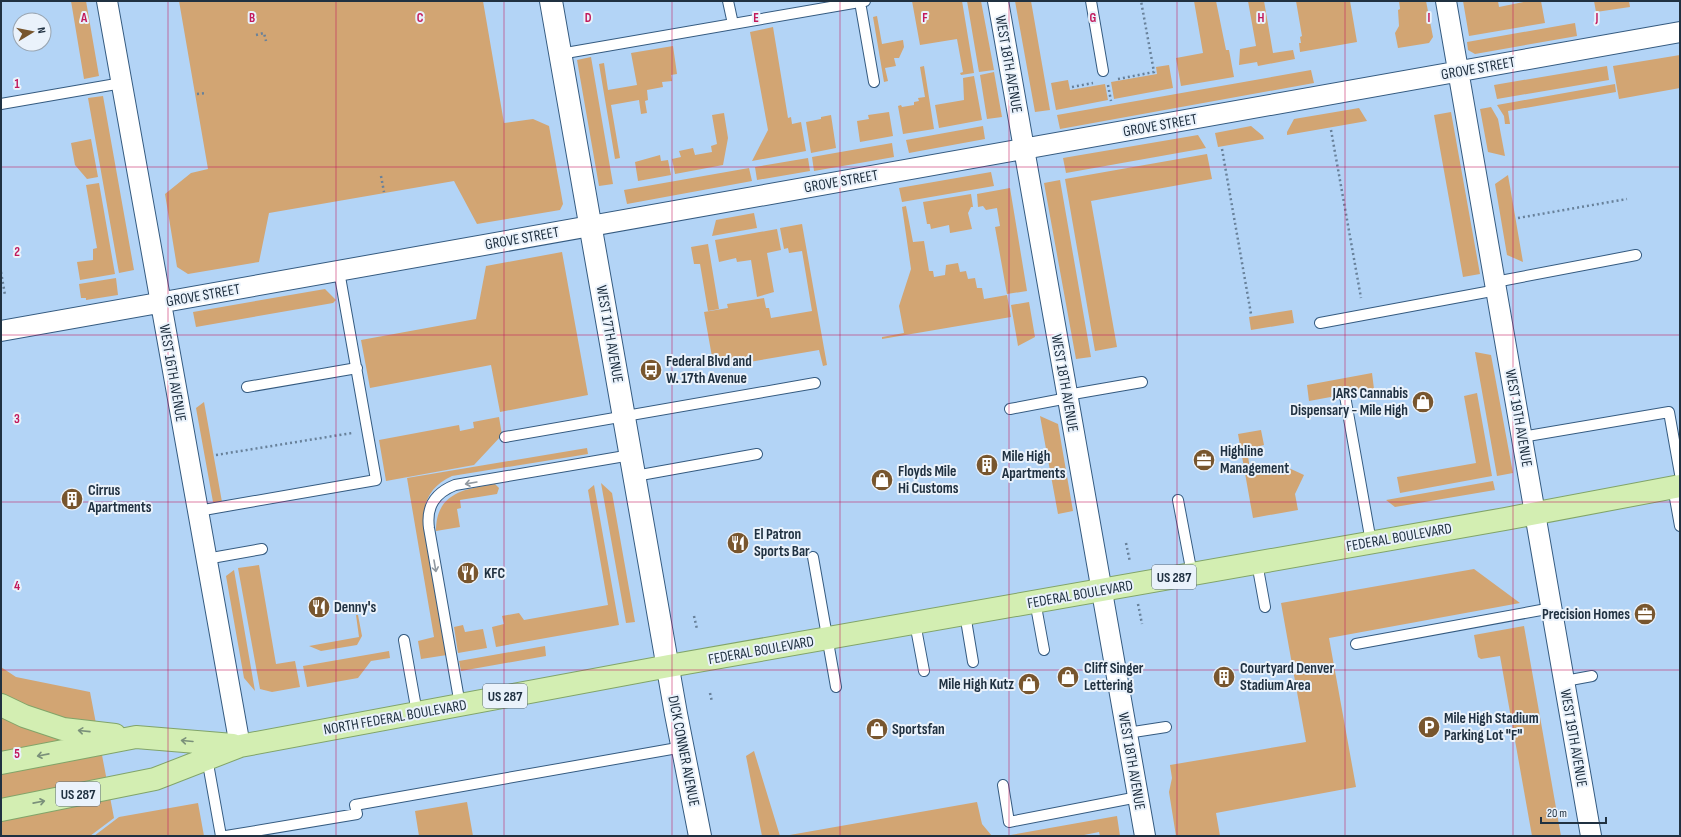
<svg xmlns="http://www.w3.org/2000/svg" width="1681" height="837" viewBox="0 0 1681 837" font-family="'Sofia Sans Condensed',sans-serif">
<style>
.green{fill:#d2a573}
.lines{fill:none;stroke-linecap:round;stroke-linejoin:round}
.lane-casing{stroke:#355b80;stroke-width:12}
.street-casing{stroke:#355b80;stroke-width:22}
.secondary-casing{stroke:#355b80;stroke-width:24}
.primary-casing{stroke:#81a469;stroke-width:24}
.path{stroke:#68819a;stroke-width:2.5;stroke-dasharray:2 3;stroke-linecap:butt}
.lane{stroke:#fff;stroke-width:10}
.street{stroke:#fff;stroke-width:20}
.secondary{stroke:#fff;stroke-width:22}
.primary{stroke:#d3eeb2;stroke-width:22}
.oneway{stroke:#9098a0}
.oneway2{stroke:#7a907a}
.grid{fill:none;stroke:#c2185b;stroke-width:1;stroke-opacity:0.55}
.labels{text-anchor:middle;stroke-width:4;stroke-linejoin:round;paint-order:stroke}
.shield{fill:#eaf2fb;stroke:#5d6b79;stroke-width:1}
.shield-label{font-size:14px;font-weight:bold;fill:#203141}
.street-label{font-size:15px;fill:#203141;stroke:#eaf2fb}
.poi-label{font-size:15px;font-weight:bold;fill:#203141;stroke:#eaf2fb;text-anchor:start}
.grid-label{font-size:13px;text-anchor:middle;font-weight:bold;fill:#c2185b;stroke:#eaf2fb;stroke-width:4;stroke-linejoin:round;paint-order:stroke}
</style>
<rect width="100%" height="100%" fill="#b3d4f6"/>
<path class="green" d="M71,1H86L99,76L84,79Z
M179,1H483L504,123L533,119L549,126L563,204L560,210L477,224L454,181L269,213L259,262L188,274L177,267L165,194L191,173L208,169Z
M912,1H962L974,73L961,75L960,73L963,72L957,39L920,45Z
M967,1H981L994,70L979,72Z
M1015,1H1031L1050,110L1035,112Z
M1194,1H1216L1226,50H1229L1234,77L1181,86L1176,58L1203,53Z
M1248,1H1264L1273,53L1293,50L1295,59L1258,66L1257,62L1239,65L1240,49L1256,46Z
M1296,1H1350L1357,42L1300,52L1299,43H1301L1300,37L1302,36Z
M1399,1H1426L1433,37L1429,43L1398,48L1395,33L1399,26L1398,10L1400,9Z
M1463,1H1498L1499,7L1529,1H1541L1545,23L1469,36Z
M1594,1H1629L1630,7L1596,12Z
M877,16L882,44L903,40L904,47L899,58H894L896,66L885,68L888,81L884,82L873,17Z
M1575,23L1577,36L1475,54L1468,50L1467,42Z
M773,27L788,118L791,117L792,124L801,122L806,151L752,161L768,130L750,32Z
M673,46L677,74L671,75L672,81L662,82L663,87L647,90L648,100L645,101L647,113L641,114L639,100L611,105L620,158L615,159L599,64L604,63L608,90L637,85L631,53Z
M1680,55V88L1619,99L1613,66Z
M591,57L613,184L599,186L577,60Z
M1169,65L1173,88L1114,99L1111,82L1157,74L1156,67Z
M924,66L934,129L903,134L898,106L901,105L902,107L914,105V102L919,101L918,98L925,97L920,67Z
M1607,66L1609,80L1497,99L1494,85Z
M1311,70L1314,83L1060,129L1057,115Z
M994,72L1002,117L987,119L980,75Z
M974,76L982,120L939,128L935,105L964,100L963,78Z
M1068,80L1070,90L1105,84L1108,100L1056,110L1051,83Z
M1615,84L1616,92L1508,111L1510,124H1505L1504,116L1497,105Z
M103,96L134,270L119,273L88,98Z
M1491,107L1498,119L1505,156L1488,152L1480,109Z
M1359,108L1367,121L1287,135V132L1294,119Z
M889,112L893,136L860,142L857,121L869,119L868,115Z
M1451,112L1480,274L1463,277L1434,115Z
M724,113L728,138L723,165L675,174L672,159L681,157L679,151L693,148L695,155L712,152L711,146L717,144L712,115Z
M831,115L836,148L811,153L806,122L821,119V117Z
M983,126L985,139L909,153L906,140Z
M1251,126L1263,136L1264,139L1218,147L1215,133Z
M1198,135L1206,148L1066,173L1063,158Z
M91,139L98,177L87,179L75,165L71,143Z
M892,143L894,157L814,171L812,157Z
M1207,154L1212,179L1091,201L1117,347L1095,351L1065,179Z
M660,155L661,161L668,160L671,175L638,181L635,162Z
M808,158L810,171L757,180L755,167Z
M749,168L752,181L627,204L624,190Z
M991,172L994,186L902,202L899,188Z
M1508,175L1523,262L1507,255L1495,184Z
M1060,180L1091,357L1076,359L1044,183Z
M99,183L115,274L80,280L77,262L93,260V249L97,248L86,185Z
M1010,188L1027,291L1007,294L995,227L1000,226L997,208L986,210L983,206L978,207L977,194Z
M971,194L973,207H971L968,213L972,229L950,233L949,225L931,229L930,224H927L923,202Z
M906,206L913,242L924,241L929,271H933L934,277L945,275L946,265L958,263L960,272L966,271L968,279L975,278L977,288H982L984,299L1007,295L1011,317L882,339V337L904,333L899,306L911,269L902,207Z
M754,213L757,228L712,236L716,220Z
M802,224L827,365L823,366L819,350L714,368L704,312L728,308L727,304L764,298L766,308H769L771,318L812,311L802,251L789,253L788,248L784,249L780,228Z
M777,229L781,250L767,253L774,292L757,297L751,260L737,262L736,258L719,262L715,240Z
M708,244L719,309L708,311L700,264H694L691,247Z
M562,252L588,395L500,412L491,365L370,388L361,340L476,319L486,266Z
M116,278L118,295L86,300V298H81L79,284Z
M325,289L336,300L333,303L196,327L193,312Z
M1029,302L1035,337L1018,346L1011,305Z
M1292,310L1294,323L1251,330L1249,317Z
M1475,352L1491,355L1513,473L1497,476Z
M1372,373L1374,389L1309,401L1307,385Z
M1477,393L1492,476L1400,493L1397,477L1476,463L1464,396Z
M204,402L222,502L215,503L213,502L196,408Z
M1040,416L1058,424L1073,511L1058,514Z
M499,417L502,435L474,465L386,481L379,440L459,425L460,431L474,428L473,422Z
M1261,430L1264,445L1247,449L1251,476L1291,469L1304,475L1295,494L1298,510L1253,518L1238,434Z
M587,448L588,454L452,476C433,485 425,497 423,518L447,655L421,659L418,641L434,637L407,478Z
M1493,481L1495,490L1395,507L1386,500Z
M601,483L612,493L635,622L626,623Z
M495,484L499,488L497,494L460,500L461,508L457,509L460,527L436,531C436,493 464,489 495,484Z
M594,485L619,625L496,647L492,627L504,624L502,616L519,613L524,620L608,605L588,490Z
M259,565L276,664L295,661L300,687L272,692L260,689L238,568Z
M1474,569L1520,603L1329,638L1356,787L1216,813L1220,836H1176L1169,792L1172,778L1170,765L1306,742L1281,603Z
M234,570L255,691L244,678L226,576Z
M356,615H358L362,636L357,645L321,651L309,646L359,637Z
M463,625L465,632L483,629L487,648L458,653L454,627Z
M1524,626L1561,836H1532L1500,656L1481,659L1478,657L1474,635Z
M545,646L546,656L461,671L459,661Z
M389,651L390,658L371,661L358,678L307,687L303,666Z
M1,667L16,677L90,692L114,818L90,836H1Z
M754,751L780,836H762L746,756Z
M467,802L473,836H419L415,811Z
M977,802L982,824L992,836H784Z
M198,803L204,836H94L119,817Z
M1117,816L1120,836H1100L1099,832L1079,836H1005Z"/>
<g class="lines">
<g class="lane-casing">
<path id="lane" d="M728,1L733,24
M1091,1L1103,71
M860,2L874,82
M560,54L865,1
M1,104L122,83
M1495,282L1636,255
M1320,323L1497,290
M247,387L357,368
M1067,395L1142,382
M1345,396L1371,542
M1010,409L1068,398
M505,437L815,383
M1522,437L1669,412L1680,474
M635,476L757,454
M1673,487L1680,526
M1178,500L1192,574
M198,511L376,480L339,271
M813,557L836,687
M206,559L262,549
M1257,563L1265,607
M1035,601L1044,650
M965,614L973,662
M915,623L924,671
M404,640L417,713
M1356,644L1552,608
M1565,681L1592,676
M460,705L429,528C426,506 435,493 455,485L631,455
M1127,733L1166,727
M207,758L221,836
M1003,785L1009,822L1138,797
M226,836L357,814L355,805L683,747"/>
</g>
<g class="street-casing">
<path id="street" d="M107,1L240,746
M998,1L1145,836
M1446,1L1591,836
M1,331L1680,32"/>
</g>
<g class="secondary-casing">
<path id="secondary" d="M551,1L676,714L700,836"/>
</g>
<g class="primary-casing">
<path id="primary" d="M1,705L24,716L63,729L115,735
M1,763L136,737L233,745
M1,810L155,779L240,746L669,666L1505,519L1680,486"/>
</g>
<path class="path" d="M256,35L264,33L266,41
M1118,79L1154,72L1141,1
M1108,85L1111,101
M1072,87L1093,83
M197,94L207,93
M1331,130L1361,298
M1222,149L1251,314
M381,176L384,192
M1518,218L1627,199
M1,272L5,295
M216,455L352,433
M1126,543L1130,562
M1138,604L1142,624
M694,616L697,629
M710,693L712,702"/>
<use href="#lane" class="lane"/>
<use href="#street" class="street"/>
<use href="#secondary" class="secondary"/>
<use href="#primary" class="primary"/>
</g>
<defs><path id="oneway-shaft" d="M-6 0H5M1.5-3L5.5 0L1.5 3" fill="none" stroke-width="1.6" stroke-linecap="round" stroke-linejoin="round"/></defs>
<g class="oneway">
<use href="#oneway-shaft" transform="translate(471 483) rotate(170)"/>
<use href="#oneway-shaft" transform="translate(435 566) rotate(80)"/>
</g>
<g class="oneway2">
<use href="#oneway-shaft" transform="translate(84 731) rotate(-174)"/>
<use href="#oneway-shaft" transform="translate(187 741) rotate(-175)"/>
<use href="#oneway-shaft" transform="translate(43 755) rotate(169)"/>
<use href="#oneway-shaft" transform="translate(39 802) rotate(-11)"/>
</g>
<path class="grid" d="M168,1V836M336,1V836M504,1V836M672,1V836M840,1V836M1009,1V836M1177,1V836M1345,1V836M1513,1V836M1,167H1680M1,335H1680M1,502H1680M1,670H1680"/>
<defs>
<g id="bus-disc" transform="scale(1.15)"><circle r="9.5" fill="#78562e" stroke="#eaf2fb"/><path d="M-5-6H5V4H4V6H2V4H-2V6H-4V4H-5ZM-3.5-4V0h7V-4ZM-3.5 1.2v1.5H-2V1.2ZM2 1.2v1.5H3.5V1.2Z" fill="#fff"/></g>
<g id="shop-disc" transform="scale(1.15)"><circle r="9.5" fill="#78562e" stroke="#eaf2fb"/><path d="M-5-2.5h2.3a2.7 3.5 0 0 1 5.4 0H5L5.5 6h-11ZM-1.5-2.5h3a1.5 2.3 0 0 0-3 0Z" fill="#fff"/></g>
<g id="office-disc" transform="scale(1.15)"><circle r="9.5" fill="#78562e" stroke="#eaf2fb"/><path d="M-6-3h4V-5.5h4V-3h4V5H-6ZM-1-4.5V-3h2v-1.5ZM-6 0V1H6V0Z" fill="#fff"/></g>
<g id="building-disc" transform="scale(1.15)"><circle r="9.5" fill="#78562e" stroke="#eaf2fb"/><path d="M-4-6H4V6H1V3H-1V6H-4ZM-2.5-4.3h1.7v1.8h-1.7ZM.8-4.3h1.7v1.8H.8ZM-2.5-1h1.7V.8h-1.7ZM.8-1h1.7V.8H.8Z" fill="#fff"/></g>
<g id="restaurant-disc" transform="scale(1.15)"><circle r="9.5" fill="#78562e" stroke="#eaf2fb"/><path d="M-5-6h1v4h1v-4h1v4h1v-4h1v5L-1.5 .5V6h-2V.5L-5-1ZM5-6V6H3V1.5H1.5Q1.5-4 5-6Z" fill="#fff"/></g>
<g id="parking-disc" transform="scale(1.15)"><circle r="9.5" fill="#78562e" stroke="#eaf2fb"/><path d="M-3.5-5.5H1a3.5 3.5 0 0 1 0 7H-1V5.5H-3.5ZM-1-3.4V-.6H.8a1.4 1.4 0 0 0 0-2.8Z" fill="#fff"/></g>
</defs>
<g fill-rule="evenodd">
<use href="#bus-disc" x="651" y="370"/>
<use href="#shop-disc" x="1423" y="402"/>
<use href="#office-disc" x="1204" y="460"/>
<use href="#building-disc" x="987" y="465"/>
<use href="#shop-disc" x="882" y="480"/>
<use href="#building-disc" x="72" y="499"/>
<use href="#restaurant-disc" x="738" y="543"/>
<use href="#restaurant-disc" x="468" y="573"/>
<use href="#restaurant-disc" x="319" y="607"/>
<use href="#office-disc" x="1645" y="614"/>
<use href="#shop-disc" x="1068" y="677"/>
<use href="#building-disc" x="1224" y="677"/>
<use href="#shop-disc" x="1029" y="684"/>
<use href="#parking-disc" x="1429" y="727"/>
<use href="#shop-disc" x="877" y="729"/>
</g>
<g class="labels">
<g class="shield">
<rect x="1152" y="565" width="44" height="24" rx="3"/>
<rect x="483" y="684" width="44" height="24" rx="3"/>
<rect x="56" y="782" width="44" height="24" rx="3"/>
</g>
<g class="shield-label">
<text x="1174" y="582">US 287</text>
<text x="505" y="701">US 287</text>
<text x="78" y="799">US 287</text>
</g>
<g class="street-label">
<text transform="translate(1009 64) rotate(80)" y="5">WEST 18TH AVENUE</text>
<text transform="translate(1478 68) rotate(-10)" y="5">GROVE STREET</text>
<text transform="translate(1160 125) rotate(-10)" y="5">GROVE STREET</text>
<text transform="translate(841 181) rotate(-10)" y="5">GROVE STREET</text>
<text transform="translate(522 238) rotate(-10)" y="5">GROVE STREET</text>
<text transform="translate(203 295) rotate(-10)" y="5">GROVE STREET</text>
<text transform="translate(610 334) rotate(80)" y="5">WEST 17TH AVENUE</text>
<text transform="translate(173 373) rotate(80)" y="5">WEST 16TH AVENUE</text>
<text transform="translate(1065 383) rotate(80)" y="5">WEST 18TH AVENUE</text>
<text transform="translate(1519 418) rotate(80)" y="5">WEST 19TH AVENUE</text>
<text transform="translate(1399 537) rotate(-10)" y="5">FEDERAL BOULEVARD</text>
<text transform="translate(1080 594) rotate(-10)" y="5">FEDERAL BOULEVARD</text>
<text transform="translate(761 650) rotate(-10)" y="5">FEDERAL BOULEVARD</text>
<text transform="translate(395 717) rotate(-10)" y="5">NORTH FEDERAL BOULEVARD</text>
<text transform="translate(1574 738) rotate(80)" y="5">WEST 19TH AVENUE</text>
<text transform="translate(684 751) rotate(79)" y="5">DICK CONNER AVENUE</text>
<text transform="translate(1132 761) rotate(80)" y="5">WEST 18TH AVENUE</text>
</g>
<g class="poi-label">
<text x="666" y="366">Federal Blvd and<tspan x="666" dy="17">W. 17th Avenue</tspan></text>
<text x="1408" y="398" text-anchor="end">JARS Cannabis<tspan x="1408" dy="17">Dispensary - Mile High</tspan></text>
<text x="1220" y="456">Highline<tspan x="1220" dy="17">Management</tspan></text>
<text x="1002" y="461">Mile High<tspan x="1002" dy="17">Apartments</tspan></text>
<text x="898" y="476">Floyds Mile<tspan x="898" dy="17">Hi Customs</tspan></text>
<text x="88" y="495">Cirrus<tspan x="88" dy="17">Apartments</tspan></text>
<text x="754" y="539">El Patron<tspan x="754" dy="17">Sports Bar</tspan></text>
<text x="484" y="578">KFC</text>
<text x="334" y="612">Denny's</text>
<text x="1630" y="619" text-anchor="end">Precision Homes</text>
<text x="1084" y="673">Cliff Singer<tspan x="1084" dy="17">Lettering</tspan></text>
<text x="1240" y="673">Courtyard Denver<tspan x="1240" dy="17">Stadium Area</tspan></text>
<text x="1014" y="689" text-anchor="end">Mile High Kutz</text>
<text x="1444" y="723">Mile High Stadium<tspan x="1444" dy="17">Parking Lot "F"</tspan></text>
<text x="892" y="734">Sportsfan</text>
</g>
</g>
<g class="grid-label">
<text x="84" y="22">A</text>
<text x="252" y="22">B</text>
<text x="420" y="22">C</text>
<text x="588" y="22">D</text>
<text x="756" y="22">E</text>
<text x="925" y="22">F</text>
<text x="1093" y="22">G</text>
<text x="1261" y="22">H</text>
<text x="1429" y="22">I</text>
<text x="1597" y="22">J</text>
<text x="17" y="88">1</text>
<text x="17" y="256">2</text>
<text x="17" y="423">3</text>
<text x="17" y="590">4</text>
<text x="17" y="758">5</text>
</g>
<rect width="1681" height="837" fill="none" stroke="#203141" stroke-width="4"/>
<g transform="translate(32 32) rotate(80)"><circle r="19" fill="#eaf2fb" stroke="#99a5b1"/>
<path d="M0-3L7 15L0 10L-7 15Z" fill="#78562e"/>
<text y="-6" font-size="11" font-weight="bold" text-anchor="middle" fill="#203141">N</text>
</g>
<path d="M1541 817v6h65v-6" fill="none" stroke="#203141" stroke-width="2"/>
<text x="1547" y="817" font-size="12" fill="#203141" stroke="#eaf2fb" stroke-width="3" paint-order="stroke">20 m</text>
</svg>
